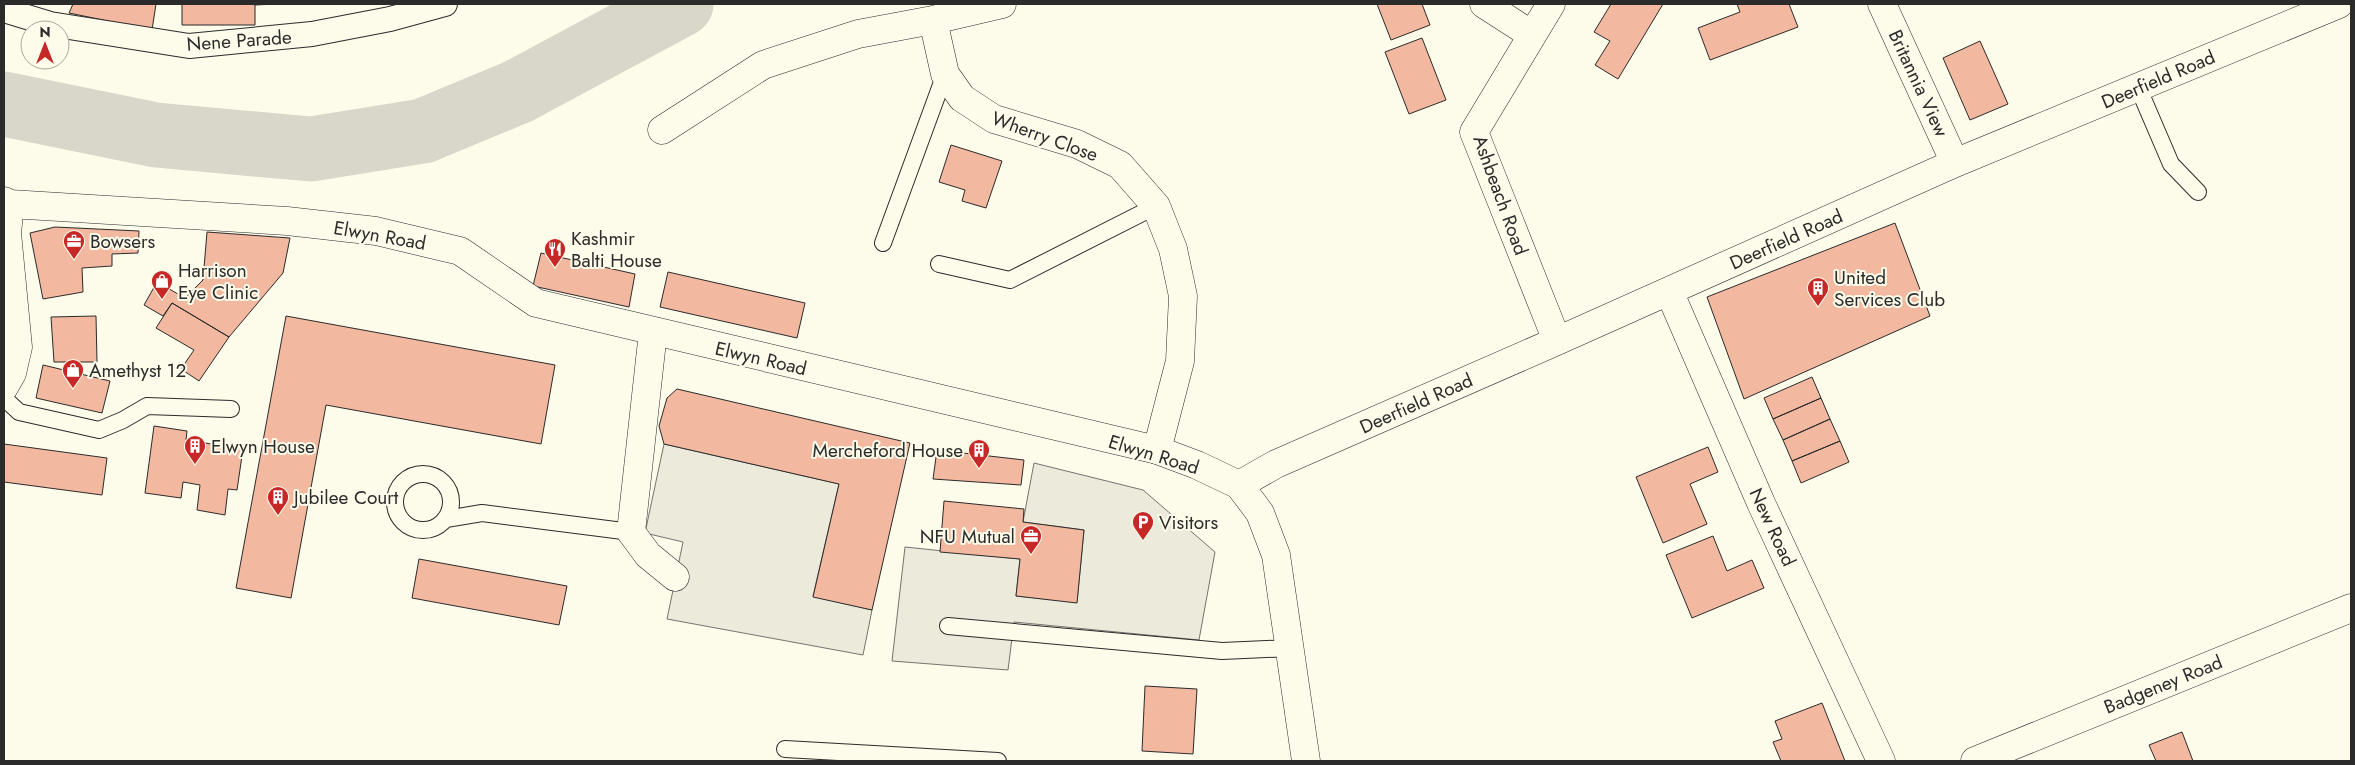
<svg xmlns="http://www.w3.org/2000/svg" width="2355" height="765" viewBox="0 0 2355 765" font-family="Jost,sans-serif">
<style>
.parking{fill:#eceadb;stroke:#74746e}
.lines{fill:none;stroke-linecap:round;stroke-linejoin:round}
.river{stroke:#d8d7c9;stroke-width:65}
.building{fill:#f2b8a0;stroke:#2b2b2b}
.service-casing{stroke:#2b2b2b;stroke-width:18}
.pedestrian-casing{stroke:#2b2b2b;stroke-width:26}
.minor-casing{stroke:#2b2b2b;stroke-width:29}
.tertiary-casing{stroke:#2b2b2b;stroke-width:29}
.service{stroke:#fdfbea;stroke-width:16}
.pedestrian{stroke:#fdfbea;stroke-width:24}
.minor{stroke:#fdfbea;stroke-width:28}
.tertiary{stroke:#fdfbea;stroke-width:28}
.labels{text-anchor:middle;stroke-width:4;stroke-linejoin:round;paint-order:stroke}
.street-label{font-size:19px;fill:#2b2b2b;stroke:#fdfbea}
.poi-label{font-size:19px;fill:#2b2b2b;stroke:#fdfbea;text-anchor:start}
</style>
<rect width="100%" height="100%" fill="#fdfbea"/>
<path class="parking" d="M664,444L839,484L813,596L872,610L863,655L667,619L683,542L645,533Z
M1034,463L1143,490L1215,552L1199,640L1014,622L1008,670L892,661L905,547L1020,559L1016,596L1077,602L1084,530L1023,522Z"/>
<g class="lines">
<path class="river" d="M4,104L156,135L311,149L423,131L517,92L681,4"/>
</g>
<path class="building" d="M73,4H156L152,30L69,13Z
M182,4H277L255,5V25H182Z
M1377,4H1422L1430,25L1391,40Z
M1611,4H1663L1618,79L1595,65L1610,41L1594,32Z
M1737,4H1789L1798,27L1710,60L1698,28L1740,12Z
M1422,38L1446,100L1409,114L1385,52Z
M1980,41L2008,104L1970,120L1943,58Z
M951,145L1002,161L986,208L962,201L965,190L939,182Z
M1895,223L1930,316L1744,399L1707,297Z
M55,227L139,231L138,253L112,254V266L82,268L83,292L43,299L30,233Z
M207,232L290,238L283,273L229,337L172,303L163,316L144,305L157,282L185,298L203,280Z
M541,253L635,274L629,307L533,286Z
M668,272L805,303L797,338L660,307Z
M172,303L229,337L199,381L181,369L194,350L156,328Z
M96,316L97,362H54L51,317Z
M286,316L555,365L541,444L326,405L291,598L236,588Z
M43,365L110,381L102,413L36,398Z
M1812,377L1821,398L1773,419L1764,398Z
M677,389L910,443L872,610L813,597L839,484L664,444L659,426L667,398Z
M1821,398L1830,419L1783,440L1773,419Z
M1830,419L1840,441L1792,461L1783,440Z
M154,426L187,431L186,440L243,449L237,490L228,489L225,515L197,510L200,485L183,482L181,498L145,493Z
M1840,441L1849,462L1801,483L1792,461Z
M4,444L107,458L102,495L4,482Z
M1708,447L1718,472L1690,484L1707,524L1663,543L1636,477Z
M937,450L1024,460L1021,485L933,479Z
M944,501L1024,509L1023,522L1084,530L1077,603L1016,596L1020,559L940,552Z
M1713,536L1727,571L1752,560L1764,588L1692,618L1666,555Z
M419,559L567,586L559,625L412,598Z
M1145,686L1197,689L1193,754L1142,751Z
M1822,703L1845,761H1781L1773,742L1782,739L1775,721Z
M2182,732L2193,761H2156L2149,745Z"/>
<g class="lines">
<g class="service-casing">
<path id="service" d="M2138,87L2171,164L2198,192
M883,243L945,74
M939,264L1010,280L1156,206
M4,398L19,412L99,430L123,420L147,406L231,409
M395 502a28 28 0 1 1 56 0a28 28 0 1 1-56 0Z
M446,519L482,513L631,532
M948,626L1222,651L1291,648
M785,749L998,761"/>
</g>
<g class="pedestrian-casing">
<path id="pedestrian" d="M4,10L50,24L189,46L312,34L390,19L445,4"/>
</g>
<g class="minor-casing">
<path id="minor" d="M1484,4L1532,35
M1551,4L1474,132L1557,341
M1882,4L1955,163
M933,20L945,74L962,98L994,119L1077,144L1120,165L1156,206L1173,249L1183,296L1180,361L1157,450
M662,130L763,65L858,34L933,20L1002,4
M1669,291L1761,503L1881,761
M653,332L631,532L648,555L675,577
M1239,485L1276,464L1557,341L1955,163L2339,4
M1975,761L2351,608"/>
</g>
<g class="tertiary-casing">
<path id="tertiary" d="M4,201L10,204L287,221L376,231L460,251L536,303L1157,450L1197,465L1239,485L1260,513L1276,555L1306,761
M4,387L12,373L18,347L7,233L10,204"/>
</g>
<use href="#service" class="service"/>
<use href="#pedestrian" class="pedestrian"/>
<use href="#minor" class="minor"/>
<use href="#tertiary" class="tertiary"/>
</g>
<defs>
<g id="office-pin" transform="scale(1.125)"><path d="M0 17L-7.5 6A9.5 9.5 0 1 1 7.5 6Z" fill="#c62828" stroke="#fdfbea"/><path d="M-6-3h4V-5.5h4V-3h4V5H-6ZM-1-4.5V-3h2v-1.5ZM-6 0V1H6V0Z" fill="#fff"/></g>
<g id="restaurant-pin" transform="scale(1.125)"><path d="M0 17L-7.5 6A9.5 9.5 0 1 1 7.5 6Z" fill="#c62828" stroke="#fdfbea"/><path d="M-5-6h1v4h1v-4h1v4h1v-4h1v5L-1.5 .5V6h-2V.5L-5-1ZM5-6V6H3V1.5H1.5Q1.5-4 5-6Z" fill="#fff"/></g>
<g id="shop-pin" transform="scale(1.125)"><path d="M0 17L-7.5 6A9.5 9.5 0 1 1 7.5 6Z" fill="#c62828" stroke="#fdfbea"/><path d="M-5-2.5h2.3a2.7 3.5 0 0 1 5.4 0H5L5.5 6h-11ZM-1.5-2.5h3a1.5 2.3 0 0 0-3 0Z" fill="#fff"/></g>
<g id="building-pin" transform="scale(1.125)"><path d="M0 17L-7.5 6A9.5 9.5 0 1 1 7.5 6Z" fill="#c62828" stroke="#fdfbea"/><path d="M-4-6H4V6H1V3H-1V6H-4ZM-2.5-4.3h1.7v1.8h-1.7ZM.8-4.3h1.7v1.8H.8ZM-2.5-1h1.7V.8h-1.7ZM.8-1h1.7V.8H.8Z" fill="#fff"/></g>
<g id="parking-pin" transform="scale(1.125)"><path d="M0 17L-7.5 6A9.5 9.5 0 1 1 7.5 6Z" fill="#c62828" stroke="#fdfbea"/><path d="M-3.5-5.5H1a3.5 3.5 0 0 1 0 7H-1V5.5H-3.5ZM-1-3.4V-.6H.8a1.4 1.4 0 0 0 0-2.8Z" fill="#fff"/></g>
</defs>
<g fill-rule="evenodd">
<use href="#office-pin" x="74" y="241"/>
<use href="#restaurant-pin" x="555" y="249"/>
<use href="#shop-pin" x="162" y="281"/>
<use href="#building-pin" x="1818" y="288"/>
<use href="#shop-pin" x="73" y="370"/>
<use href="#building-pin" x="195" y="446"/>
<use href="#building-pin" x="979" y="450"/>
<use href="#building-pin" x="278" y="497"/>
<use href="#parking-pin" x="1143" y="522"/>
<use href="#office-pin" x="1031" y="536"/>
</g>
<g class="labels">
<g class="street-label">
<text transform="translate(239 40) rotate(-4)" y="7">Nene Parade</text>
<text transform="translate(2158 79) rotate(-23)" y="7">Deerfield Road</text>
<text transform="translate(1919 83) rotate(65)" y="7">Britannia View</text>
<text transform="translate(1045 136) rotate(20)" y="7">Wherry Close</text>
<text transform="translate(1501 195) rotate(70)" y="7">Ashbeach Road</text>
<text transform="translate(380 235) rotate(10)" y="7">Elwyn Road</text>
<text transform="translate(1786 239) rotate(-24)" y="7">Deerfield Road</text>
<text transform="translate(761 358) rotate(13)" y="7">Elwyn Road</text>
<text transform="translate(1416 403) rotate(-24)" y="7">Deerfield Road</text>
<text transform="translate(1154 454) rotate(17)" y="7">Elwyn Road</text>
<text transform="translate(1773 527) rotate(65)" y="7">New Road</text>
<text transform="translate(2163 684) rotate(-22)" y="7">Badgeney Road</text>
</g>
<g class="poi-label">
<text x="571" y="245">Kashmir<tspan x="571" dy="22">Balti House</tspan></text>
<text x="90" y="248">Bowsers</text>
<text x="178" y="277">Harrison<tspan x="178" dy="22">Eye Clinic</tspan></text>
<text x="1834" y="284">United<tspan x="1834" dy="22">Services Club</tspan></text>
<text x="89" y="377">Amethyst 12</text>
<text x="211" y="453">Elwyn House</text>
<text x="963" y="457" text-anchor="end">Mercheford House</text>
<text x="294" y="504">Jubilee Court</text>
<text x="1159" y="529">Visitors</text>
<text x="1015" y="543" text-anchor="end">NFU Mutual</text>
</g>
</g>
<rect width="2355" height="765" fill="none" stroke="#2b2b2b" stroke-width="10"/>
<g transform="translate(45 45)"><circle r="24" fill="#fdfbea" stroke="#a9a89e"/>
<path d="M0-4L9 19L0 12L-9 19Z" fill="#c62828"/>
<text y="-8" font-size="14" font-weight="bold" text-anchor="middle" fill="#2b2b2b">N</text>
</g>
</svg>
